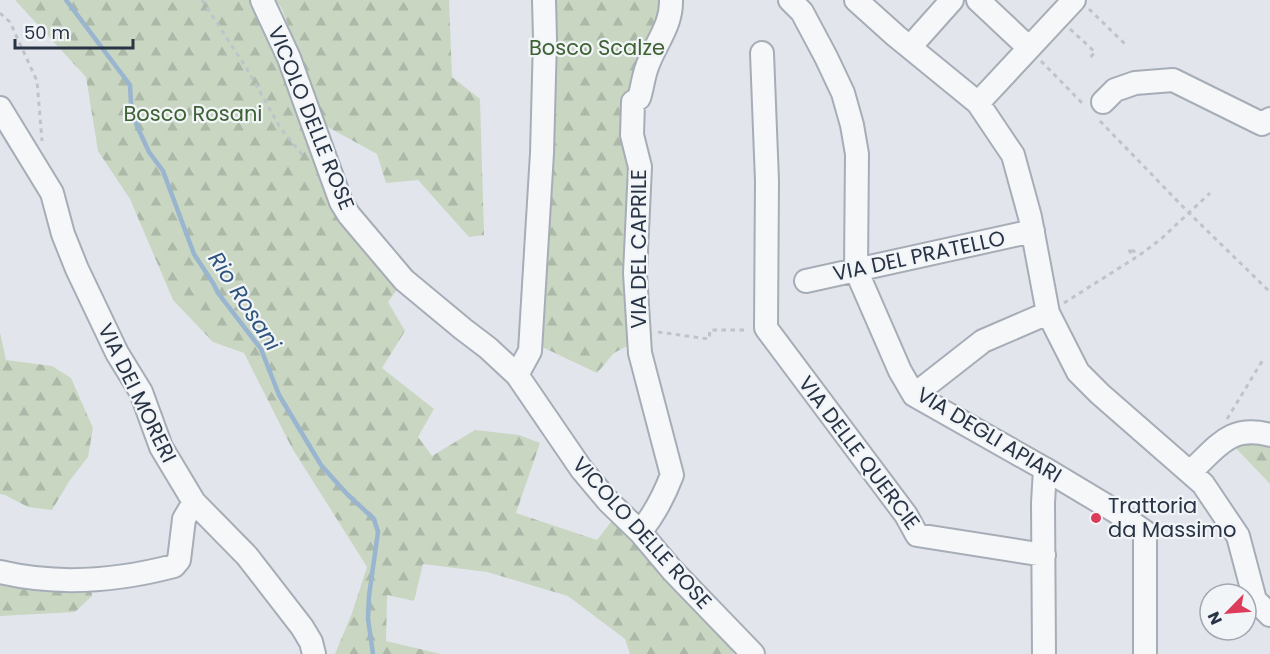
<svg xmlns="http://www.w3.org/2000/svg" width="1270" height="654" viewBox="0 0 1270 654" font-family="Poppins,sans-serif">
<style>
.forest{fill:url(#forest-firs)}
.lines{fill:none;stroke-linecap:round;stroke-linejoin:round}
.stream{stroke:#99b5cf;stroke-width:4.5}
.minor-casing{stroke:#a6adb7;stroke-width:26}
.path{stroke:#c0c4ca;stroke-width:3;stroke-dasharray:4.5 4.5;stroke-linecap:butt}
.minor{stroke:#f5f7f9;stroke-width:22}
.poi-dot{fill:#dc3c59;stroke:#f2f5f8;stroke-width:2}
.labels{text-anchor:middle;stroke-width:4.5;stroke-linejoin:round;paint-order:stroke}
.park-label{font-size:21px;fill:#3e6234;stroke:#f2f5f8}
.street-label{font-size:21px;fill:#283445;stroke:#f2f5f8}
.poi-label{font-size:21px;fill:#283445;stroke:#f2f5f8;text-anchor:start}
.water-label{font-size:22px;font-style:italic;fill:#2e547e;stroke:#f2f5f8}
</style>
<defs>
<pattern id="forest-firs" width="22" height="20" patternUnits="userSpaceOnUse" patternTransform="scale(1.5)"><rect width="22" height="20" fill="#c8d6c2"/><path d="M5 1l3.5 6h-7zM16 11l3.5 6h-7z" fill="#acb8a8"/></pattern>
</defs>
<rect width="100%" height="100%" fill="#e2e6ec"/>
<path class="forest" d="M15,0H252L284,73L399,287L388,302L405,331L382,368L434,409L418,437L432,456L475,430L519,435L540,443L516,513L597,540L614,518L735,649L733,654H630L625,639L568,596L487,572L423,564L414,601L387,595L386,641L441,654H335L352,613L367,567L292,448L244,353L213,342L173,300L130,199L98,151L86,77Z
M276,0H449L452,77L480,99L484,235L469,237L418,180L386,183L377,154L326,126L282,9Z
M549,0H664L642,62L633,172L631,344L614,353L597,373L540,346Z
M0,332L6,360L52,366L71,378L93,428L88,457L70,480L52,510L28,507L5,495L0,494Z
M1249,442L1270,448V484L1233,445Z
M0,579L91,587L92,596L75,612L0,616Z"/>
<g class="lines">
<path class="stream" d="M66,0L130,85L131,104L137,126L149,152L163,171L194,254L213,283L218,293L261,349L279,395L321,465L347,494L374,519L378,532L369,596L368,619L373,654"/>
<g class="minor-casing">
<path id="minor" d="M262,0L289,58L341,202L349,215L404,280L463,329L488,348L517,375L582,470L608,501L640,532L672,570L753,654
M790,0L802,12L826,57L843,93L852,125L857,154L856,270L900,371L914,395L1045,469L1115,511L1145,532V654
M856,0L896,36L978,103
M978,0L1029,48
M1074,0L978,103L1013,155L1030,217L1048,313L1078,372L1100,394L1203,484L1238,536L1255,600L1270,615
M910,47L952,0
M762,53L767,181L766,328L906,515L917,535L1044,555
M1103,102L1115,90L1135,83L1173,80L1262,124L1270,119
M0,108L52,193L63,234L77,269L117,353L141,392L161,447L194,502L247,556L302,627L311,642L314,654
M806,281L1033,231
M517,375L530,351L542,153L545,39L544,0
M914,395L983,341L1048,313
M1190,472C1217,448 1229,424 1270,435
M640,532C654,515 664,496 672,475L640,353L635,273L640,167L632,135L633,102L639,98C642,89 643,79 646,70C653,46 672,27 671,0
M0,572C59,586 117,581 174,566L179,560L184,519L194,502
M1044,654L1043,503L1045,469"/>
</g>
<path class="path" d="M202,0L247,69L281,129L304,157
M1089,9L1125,44
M0,13L10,22L37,81L42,141
M1070,29L1095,52L1089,59
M1041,61L1085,106
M1100,121L1189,213L1270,292
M1064,303L1135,258L1128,249L1141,254L1161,239L1210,193
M658,332L709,339L710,330H747
M1227,419L1264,358"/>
<use href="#minor" class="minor"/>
</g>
<circle class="poi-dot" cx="1096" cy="518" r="6"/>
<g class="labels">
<g class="park-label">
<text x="597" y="55">Bosco Scalze</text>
<text x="193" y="121">Bosco Rosani</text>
</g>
<g class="street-label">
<text transform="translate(311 118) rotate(68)" y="7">VICOLO DELLE ROSE</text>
<text transform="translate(639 249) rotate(-90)" y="7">VIA DEL CAPRILE</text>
<text transform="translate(919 256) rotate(-12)" y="7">VIA DEL PRATELLO</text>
<text transform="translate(137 393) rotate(64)" y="7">VIA DEI MORERI</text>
<text transform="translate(989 435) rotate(31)" y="7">VIA DEGLI APIARI</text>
<text transform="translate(859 453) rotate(53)" y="7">VIA DELLE QUERCIE</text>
<text transform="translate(642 533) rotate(48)" y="7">VICOLO DELLE ROSE</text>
</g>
<g class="poi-label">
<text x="1108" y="513">Trattoria<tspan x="1108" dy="24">da Massimo</tspan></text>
</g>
<g class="water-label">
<text transform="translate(245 301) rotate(57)" y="8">Rio Rosani</text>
</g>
</g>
<g transform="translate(1228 612) rotate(245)"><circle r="28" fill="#f2f5f8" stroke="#a1a8b0" stroke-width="1.5"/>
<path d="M0-4.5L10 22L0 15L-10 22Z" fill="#dc3c59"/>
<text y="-9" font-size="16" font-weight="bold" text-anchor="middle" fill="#283445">N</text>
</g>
<path d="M15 39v9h118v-9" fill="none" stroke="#283445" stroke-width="3"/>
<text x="24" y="39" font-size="18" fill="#283445" stroke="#f2f5f8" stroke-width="4.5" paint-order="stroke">50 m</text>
</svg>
